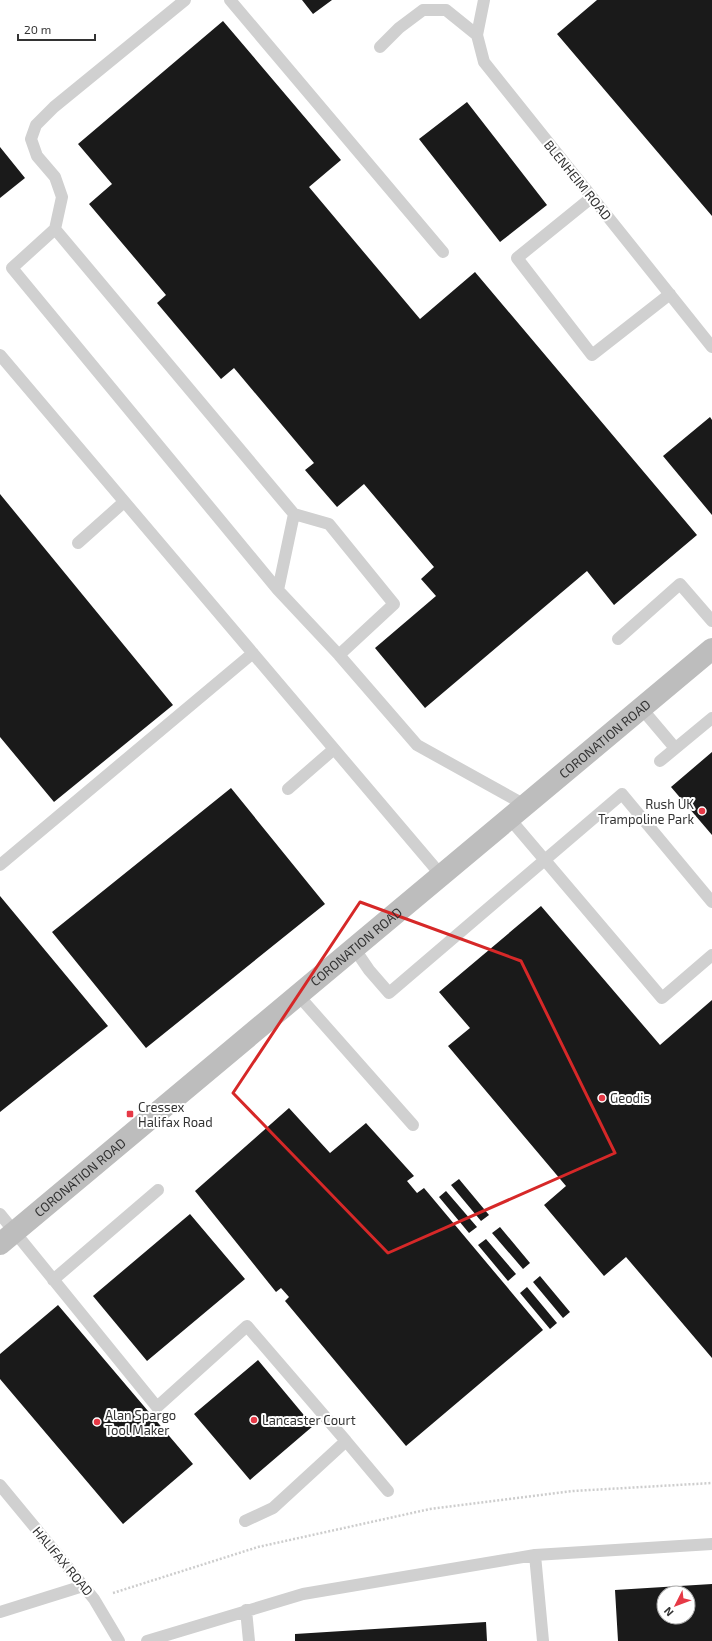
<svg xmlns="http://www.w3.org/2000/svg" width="712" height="1641" viewBox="0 0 712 1641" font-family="'Exo 2',sans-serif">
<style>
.building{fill:#1a1a1a;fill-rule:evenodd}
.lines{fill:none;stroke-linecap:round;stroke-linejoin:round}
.path{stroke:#cdcdcd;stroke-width:2.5;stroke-dasharray:2 2;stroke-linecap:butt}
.lane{stroke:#d0d0d0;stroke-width:12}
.secondary{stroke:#bdbdbd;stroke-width:22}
.marked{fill:none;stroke:#d62828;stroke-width:3;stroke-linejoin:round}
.poi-dot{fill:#e63946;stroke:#fff;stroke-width:1.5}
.labels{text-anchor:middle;stroke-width:4;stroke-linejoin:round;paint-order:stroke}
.street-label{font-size:13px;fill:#333;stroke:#fff}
.poi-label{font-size:13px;fill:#333;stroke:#fff;text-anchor:start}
</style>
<rect width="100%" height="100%" fill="#fff"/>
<path class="building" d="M302,0H332L313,14Z
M597,0H712V216L557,34Z
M223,21L341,160L309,187L420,319L475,272L697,535L614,605L587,571L425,708L375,648L436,596L421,579L434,567L364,484L337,507L305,470L314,463L234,368L221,379L157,303L166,295L89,204L112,184L78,144Z
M467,102L547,205L500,242L419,139Z
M0,147L25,178L0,198Z
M710,417L712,420V515L663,456Z
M0,494L173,705L54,802L0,737Z
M712,752V835L671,787Z
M231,788L325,904L146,1048L52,932Z
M0,896L108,1026L0,1112Z
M541,906L660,1045L712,1000V1358L626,1257L604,1276L544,1205L566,1186L448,1046L470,1028L439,992Z
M289,1108L330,1153L366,1123L414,1176L407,1181L417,1193L424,1188L543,1330L406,1446L285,1301L289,1297L281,1288L276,1292L195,1191Z
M459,1179L489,1215L481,1221L451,1185Z
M446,1191L477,1227L469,1233L439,1197Z
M190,1214L245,1279L147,1361L93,1296Z
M500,1227L530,1263L523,1269L492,1233Z
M486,1239L516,1274L508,1281L478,1245Z
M540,1276L570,1312L563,1318L533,1282Z
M527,1287L557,1323L550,1329L520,1293Z
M58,1305L193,1464L123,1524L0,1379V1354Z
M258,1360L313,1426L250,1480L194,1414Z
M712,1584V1641H618L615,1590ZM664,1593H688V1617H664Z
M486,1622L487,1641H295V1634Z"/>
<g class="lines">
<path class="path" d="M113,1593L258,1547L430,1509L573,1491L712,1483"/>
<path class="lane" d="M230,0L443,252
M484,0L477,35L484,62L712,347
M380,47L399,28L423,10H446L477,35
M591,198L517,258L592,355L670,294
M55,229L62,197L55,177L37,156L31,139L36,125L54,107L185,0
M0,355L441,875
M294,514L329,524L394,604L339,655
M78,543L124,502
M278,590L294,514L55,229L12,268L278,590L339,655L417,745L525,805
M618,639L680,584L712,621
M642,709L675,748
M660,761L712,718
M288,789L334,749
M509,818L662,998L712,955
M0,865L253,653
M354,948L369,970L389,993L622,794L712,902
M298,995L413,1125
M0,1214L157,1407L247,1326L346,1441L273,1508L245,1521
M53,1280L158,1190
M346,1441L388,1491
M0,1485L94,1599L119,1641
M535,1555L712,1544
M246,1610L249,1641
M0,1612L83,1586
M147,1641L303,1594L535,1555L543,1641"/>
<path class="secondary" id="s1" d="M0,1244L712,649"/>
</g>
<path class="marked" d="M360,902L521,961L615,1153L388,1253L233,1093Z"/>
<g class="poi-dot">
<circle cx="702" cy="811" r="4"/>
<circle cx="602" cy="1098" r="4"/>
<rect x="126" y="1110" width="8" height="8" rx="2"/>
<circle cx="254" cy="1420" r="4"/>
<circle cx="97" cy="1422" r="4"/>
</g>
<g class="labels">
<g class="street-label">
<text transform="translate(578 180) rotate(51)" y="5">BLENHEIM ROAD</text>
<text dy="5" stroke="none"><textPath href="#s1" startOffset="788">CORONATION ROAD</textPath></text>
<text dy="5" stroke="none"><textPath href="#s1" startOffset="464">CORONATION ROAD</textPath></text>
<text dy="5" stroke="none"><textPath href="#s1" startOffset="104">CORONATION ROAD</textPath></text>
<text transform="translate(63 1561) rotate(50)" y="5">HALIFAX ROAD</text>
</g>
<g class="poi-label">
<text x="694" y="809" text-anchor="end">Rush UK<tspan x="694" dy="15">Trampoline Park</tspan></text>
<text x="610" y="1103">Geodis</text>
<text x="138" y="1112">Cressex<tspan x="138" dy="15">Halifax Road</tspan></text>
<text x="105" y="1420">Alan Spargo<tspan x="105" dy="15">Tool Maker</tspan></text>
<text x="262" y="1425">Lancaster Court</text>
</g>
</g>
<g transform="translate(676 1605) rotate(228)"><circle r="19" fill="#ffffff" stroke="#adadad"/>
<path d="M0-3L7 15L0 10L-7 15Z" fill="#e63946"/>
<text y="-6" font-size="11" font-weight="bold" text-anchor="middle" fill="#333333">N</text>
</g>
<path d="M18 34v6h77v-6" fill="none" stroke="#333333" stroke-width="2"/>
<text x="24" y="34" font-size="12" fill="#333333" stroke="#ffffff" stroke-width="3" paint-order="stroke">20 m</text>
</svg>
